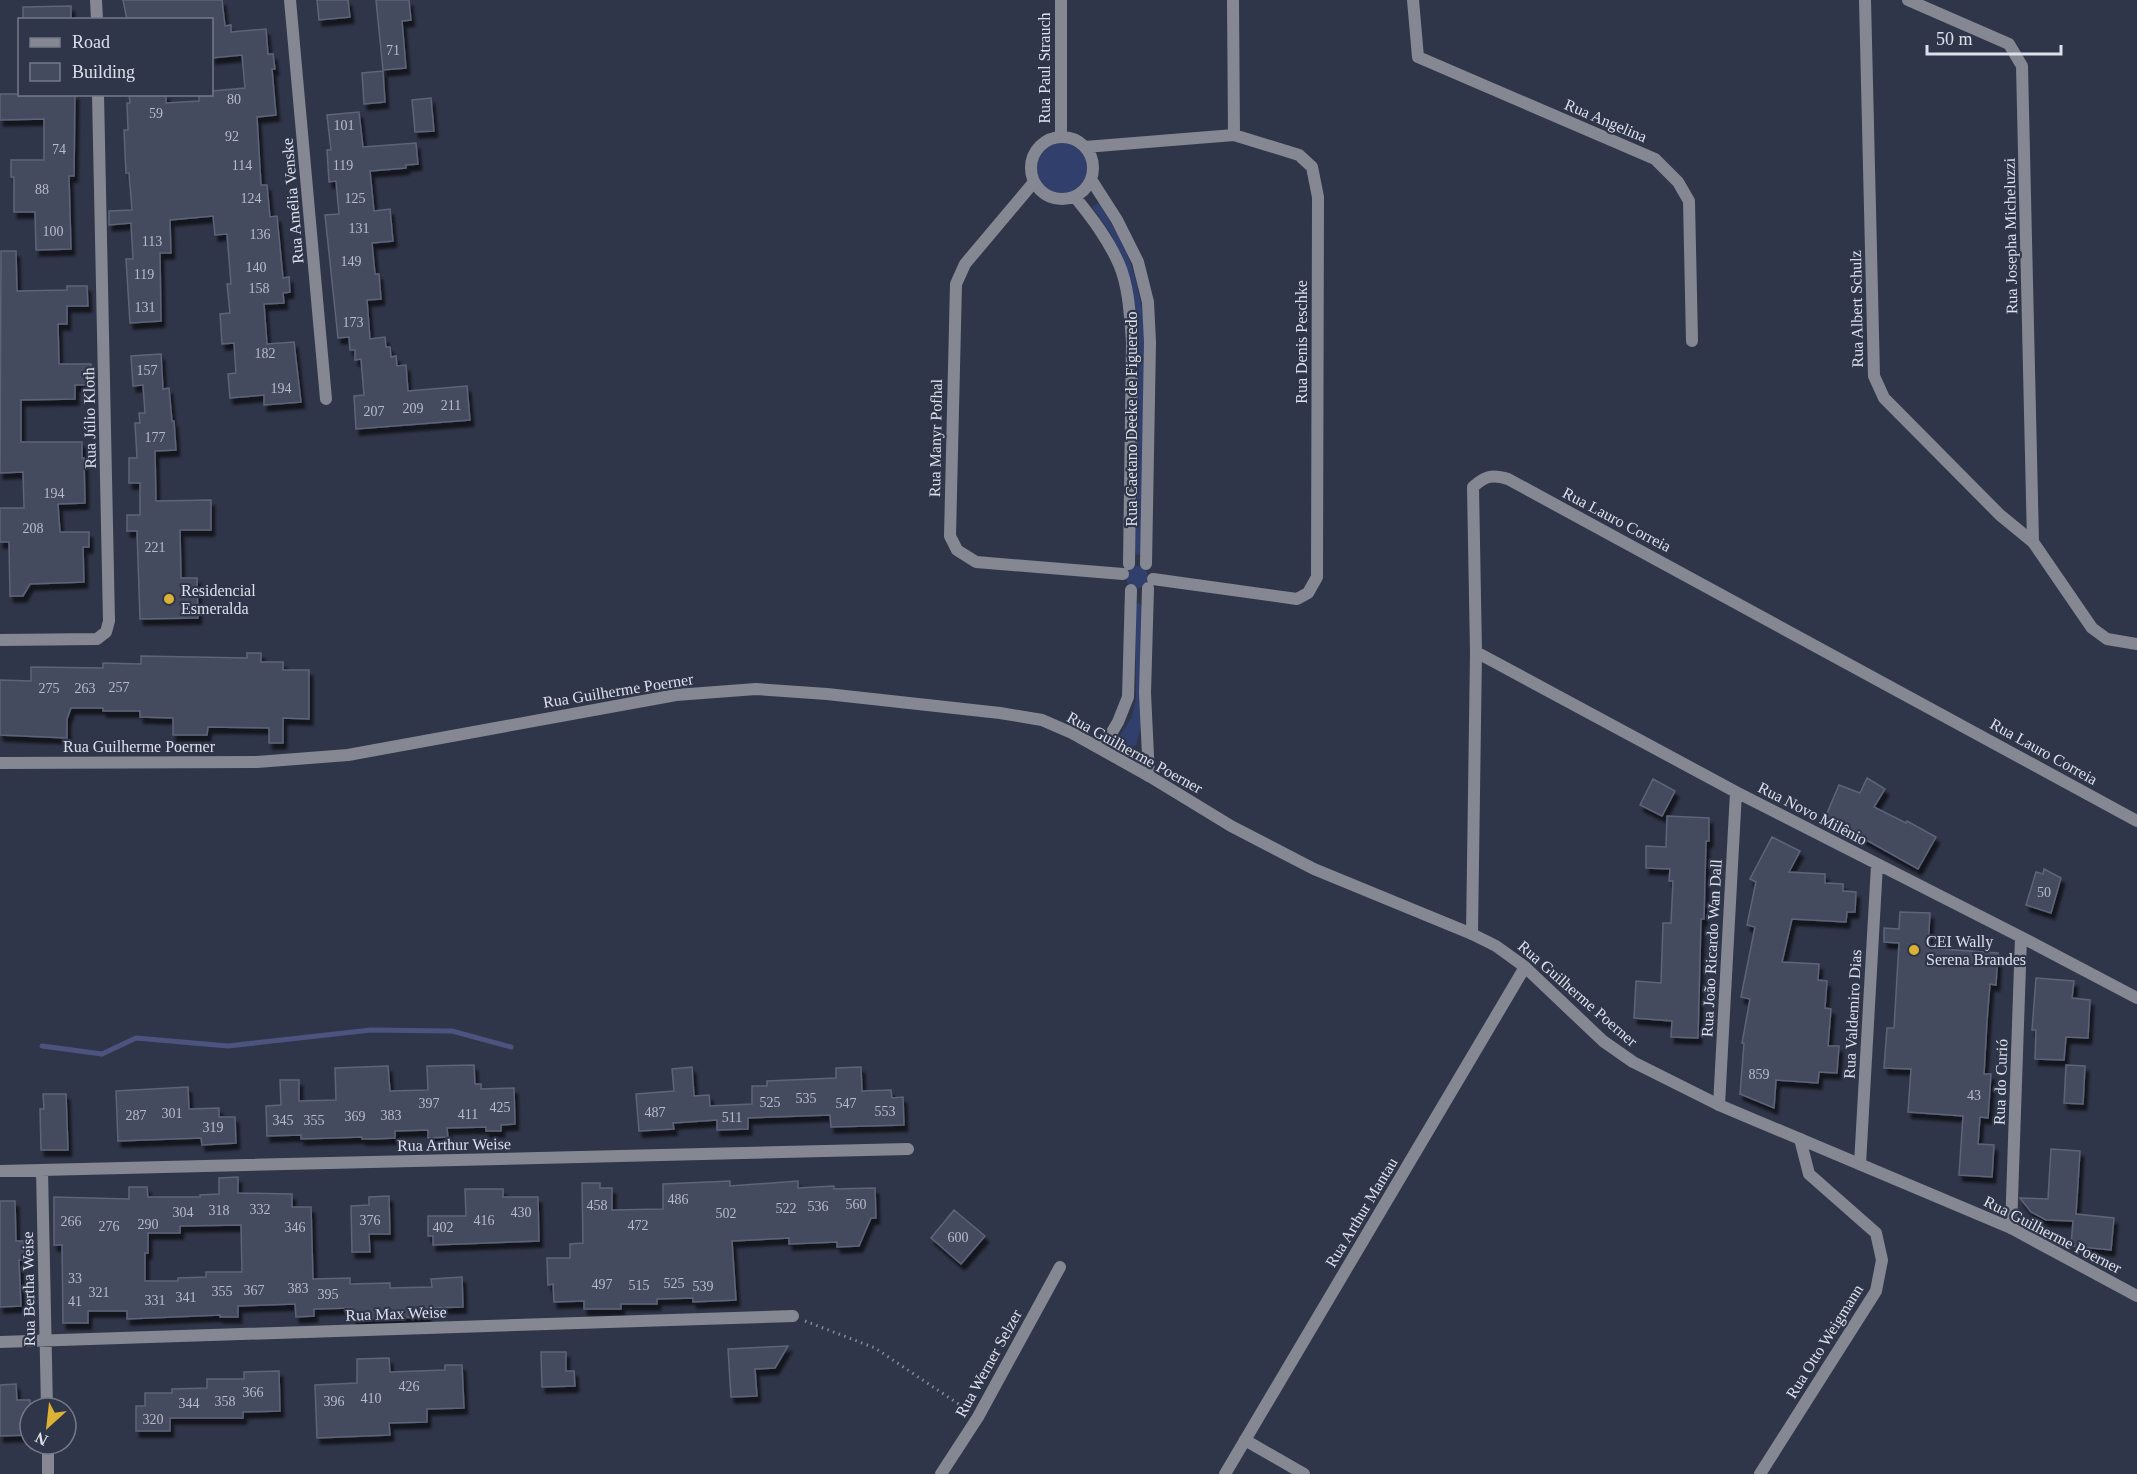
<svg xmlns="http://www.w3.org/2000/svg" width="2137" height="1474" viewBox="0 0 2137 1474" font-family="Georgia,serif">
<style>
.green{fill:#313f6c}
.lines{fill:none;stroke-linecap:round;stroke-linejoin:round}
.stream{stroke:#4c537f;stroke-width:5}
.building{fill:#444b5f;stroke:#5d6479;stroke-width:1.5;fill-rule:evenodd;filter:url(#shadow)}
.path{stroke:#848999;stroke-width:3;stroke-dasharray:1.5 4.5;stroke-linecap:butt}
.minor{stroke:#858892;stroke-width:12}
.tertiary{stroke:#858892;stroke-width:12}
.poi-dot{fill:#dbb233;stroke:#303649;stroke-width:2}
.labels{text-anchor:middle;stroke-width:4.5;stroke-linejoin:round;paint-order:stroke}
.number-label{font-size:14px;fill:#b5bbc8}
.street-label{font-size:16px;fill:#dbe0eb;stroke:#303649}
.poi-label{font-size:16px;fill:#dbe0eb;stroke:#303649;text-anchor:start}
</style>
<defs>
<filter id="shadow"><feDropShadow dx="3.5" dy="6" stdDeviation="1.5" flood-color="#0009"/></filter>
</defs>
<rect width="100%" height="100%" fill="#303649"/>
<path class="green" d="M1037 168a25 25 0 1 1 50 0a25 25 0 1 1-50 0Z
M1099,203L1118,235L1129,259L1135,277L1145,320L1141,554L1137,555L1134,551L1137,322L1128,277L1120,254L1111,234L1092,207Z
M1126 577a11 11 0 1 1 22 0a11 11 0 1 1-22 0Z
M1139,603L1142,607L1141,727L1136,745L1129,749L1119,743V737L1132,717L1136,699V604Z"/>
<g class="lines">
<path class="stream" d="M42,1046L102,1054L136,1038L228,1046L371,1030L452,1031L511,1047"/>
</g>
<path class="building" d="M123,0H222L225,26L231,25V32L266,29L268,54H273L275,69H272L276,115L257,117L261,185H267L270,217L277,216L283,278L289,277L290,292L283,293L284,303L264,304L267,344L294,342L301,402L264,405V395L230,398L228,374L236,373L234,343L222,344L220,314L230,313L227,284H231L227,234L215,235L213,216L170,220L171,253H160L161,321L130,323L126,259H133L131,223L109,225V211L132,210L129,173H126L124,130H128L127,103H130L129,94H166V103L199,101V94H212V91L245,88L242,55L212,58V20H127Z
M317,0H348L350,17L319,20Z
M376,0H409L411,20L402,21L406,68L383,70Z
M71,6V20H23V7Z
M383,71L385,102L364,104L362,73Z
M0,94H75L74,176H69L71,249L36,250L35,212H14V177H11V160H44V119L0,120Z
M431,98L434,131L415,132L412,100Z
M359,112L363,147L416,143L418,164L406,165V168L370,171L374,211L390,209L393,241L372,243L375,274H379L381,299L367,300L370,339L385,337L386,347H390L391,357L396,356L397,366L406,365L408,391L467,386L470,420L356,429L354,396L364,395L361,359L355,360V350H350L349,337L338,338L325,215L339,214L336,181L329,182L327,150H331L327,115Z
M1,251H16L17,291L67,290V286H87L88,306H67V324H58L59,364H91V385H75V399L21,400V442H82V458H84L85,503L58,504L60,532H89V547H83L84,582L30,584L23,596H10L9,542H0V508H24L23,472L0,473Z
M161,354L163,389L169,388L172,421H174L176,450L155,451L156,501L211,500V530H180L181,578H197L198,618L140,619L137,531H127V515H140V483H129V458H137L135,423H140L139,413H145L143,385L133,386L131,356Z
M247,653H261V662H283V670H309V719L283,718V743H269V728L208,727L207,735H173V718L140,717V711H103V708H71L67,719V738L0,735V680L31,681V667L103,668V663L141,664V656L247,658Z
M1867,778L1885,789L1874,807L1906,823L1907,821L1936,837L1918,869L1859,836L1861,833L1825,818L1839,785L1860,793Z
M1653,779L1675,791L1662,816L1640,805Z
M1667,816L1709,818V841H1706L1704,919H1701L1698,1038L1671,1037L1672,1021L1634,1018L1636,981L1661,983L1663,923H1671L1673,881H1669L1670,869L1646,868V846L1666,847Z
M1772,837L1800,851L1789,872L1825,874V883L1843,884V891L1856,892L1855,912H1847L1846,922L1792,919L1782,962L1819,964L1818,980L1827,981L1825,1008L1831,1009L1828,1046H1839L1837,1073L1819,1072L1818,1083L1776,1080L1774,1108L1740,1094L1744,1043H1742L1750,999L1741,997L1755,927L1747,925L1756,882L1750,879Z
M2044,869L2061,878L2051,913L2026,905L2036,872L2043,874Z
M1900,912L1930,913L1928,948L1998,953L1996,985L1990,984L1987,1021L1984,1074H1991L1988,1118L1980,1117L1978,1144L1994,1145L1992,1177L1959,1175L1963,1116L1908,1112L1911,1069L1884,1068L1887,1028H1894L1899,943L1884,942V928L1899,929Z
M2036,978L2074,981L2072,998L2090,1000L2088,1038L2066,1037L2064,1060L2035,1059L2036,1030H2032Z
M474,1065L475,1084H481V1089L514,1088L515,1124L501,1125V1131H486V1127L447,1128L448,1137L428,1138V1130L395,1131V1138L374,1139H362V1137L301,1139V1135L267,1136L266,1106L281,1105L280,1080H299V1101L336,1100L335,1068L388,1066L390,1091L428,1090L427,1066Z
M2066,1065L2085,1066L2083,1104L2064,1103Z
M692,1067L694,1096L709,1095L710,1106L752,1104V1086H767V1081L836,1078V1068L861,1067L862,1091L891,1090L892,1098L903,1097L904,1125L831,1127L830,1115L748,1118V1129L717,1130V1120L673,1123L674,1129L639,1131L636,1094L674,1091L672,1069Z
M188,1087L189,1109L219,1108V1117H235L236,1143L202,1145L201,1138L118,1141L116,1091Z
M43,1094H66L68,1150H41L40,1109H44Z
M2051,1149L2080,1151L2076,1214L2114,1218L2111,1250L2071,1246L2073,1221L2046,1220L2031,1212L2020,1198L2048,1199Z
M238,1177V1193L292,1194V1207H311L313,1279L350,1278V1284L390,1283V1288L432,1287L431,1279L462,1277L463,1307L427,1308V1317L353,1319L352,1308L314,1309V1316L296,1317L295,1304L238,1306V1317H220V1315L127,1319V1311H88V1323H63L62,1245H54V1197L129,1199V1187H147L148,1197H200V1195L219,1194V1178ZM241,1225L242,1272H206V1277L178,1278V1281H145V1253H148V1233H180V1226Z
M730,1181V1186L798,1181V1188L834,1186V1189L875,1188L876,1218H871L859,1246L837,1247V1242L789,1244V1238L732,1241L736,1300L693,1302V1298L657,1299V1304H621V1309H584V1301L554,1302L553,1284L548,1285L547,1258H570V1244L583,1243L582,1183H600V1188H612V1210L663,1209V1184Z
M465,1189H503V1197H538L539,1241L433,1245V1236H428V1216H466Z
M389,1196L390,1234H369L370,1252H352L351,1206L369,1205V1197Z
M0,1201H15L16,1241H24V1260H19L21,1306L0,1307Z
M954,1210L985,1236L961,1264L931,1238Z
M788,1346L775,1368L755,1369L757,1396L731,1397L728,1349Z
M541,1352H566V1371H574L575,1386L542,1387Z
M389,1358L390,1372L445,1370V1365H462L464,1408L427,1409V1422L389,1423L390,1435L317,1438L315,1385L357,1383V1359Z
M279,1371L280,1411L243,1412V1418H170V1431H136V1406H145V1393H172V1389L207,1388V1379H244V1372Z
M16,1384L17,1400H30V1435L0,1436V1385Z"/>
<g class="lines">
<path class="path" d="M805,1321L875,1348L966,1409"/>
<path class="minor" d="M96,0L97,20
M290,0L326,399
M1233,0L1234,135
M1413,0L1418,57L1655,159L1678,182L1689,201L1692,341
M1865,0L1874,376L1884,398L2000,515L2033,542L2092,628L2107,639L2137,644
M1908,0L2009,44L2022,66L2033,542
M1031 168a31 31 0 1 1 62 0a31 31 0 1 1-62 0Z
M1061,137V0
M1085,147L1234,135L1299,155L1312,167L1318,197L1317,577L1308,593L1297,599L1153,579
M1092,181L1117,220L1138,262L1148,302L1150,342L1146,564
M1034,182L965,264L956,284L950,536L957,550L976,562L1123,574
M1075,197C1092,218 1108,239 1119,264C1129,287 1130,317 1132,342L1129,564
M1148,588L1145,693L1149,776
M0,640L97,639L106,632L109,621L98,94
M1476,652L1736,792L2021,937L2137,998
M1102,749L1118,722L1128,697L1131,590
M1472,934L1476,652L1473,487C1485,476 1492,474 1508,479L2137,821
M1719,1105L1736,792
M1860,1164L1877,865
M42,1170L47,1408
M0,1171L908,1149
M2011,1228L2021,937
M0,1342L793,1316
M1245,1440L1304,1474
M48,1444V1474
M941,1474L978,1417L1060,1267
M1760,1474L1876,1291L1882,1260L1876,1233L1809,1174L1800,1139"/>
<path class="tertiary" d="M0,763L257,762L348,755L676,695L756,689L827,694L1000,713L1042,720L1072,733L1149,776L1231,826L1314,869L1472,934L1496,946L1525,967L1603,1041L1633,1062L1719,1105L2011,1228L2137,1296
M1225,1474L1525,967"/>
</g>
<g class="poi-dot">
<circle cx="169" cy="599" r="6"/>
<circle cx="1914" cy="950" r="6"/>
</g>
<g class="labels">
<g class="number-label">
<text x="393" y="55">71</text>
<text x="234" y="104">80</text>
<text x="156" y="118">59</text>
<text x="344" y="130">101</text>
<text x="232" y="141">92</text>
<text x="59" y="154">74</text>
<text x="242" y="170">114</text>
<text x="343" y="170">119</text>
<text x="42" y="194">88</text>
<text x="251" y="203">124</text>
<text x="355" y="203">125</text>
<text x="359" y="233">131</text>
<text x="53" y="236">100</text>
<text x="260" y="239">136</text>
<text x="152" y="246">113</text>
<text x="351" y="266">149</text>
<text x="256" y="272">140</text>
<text x="144" y="279">119</text>
<text x="259" y="293">158</text>
<text x="145" y="312">131</text>
<text x="353" y="327">173</text>
<text x="265" y="358">182</text>
<text x="147" y="375">157</text>
<text x="281" y="393">194</text>
<text x="451" y="410">211</text>
<text x="413" y="413">209</text>
<text x="374" y="416">207</text>
<text x="155" y="442">177</text>
<text x="54" y="498">194</text>
<text x="33" y="533">208</text>
<text x="155" y="552">221</text>
<text x="119" y="692">257</text>
<text x="49" y="693">275</text>
<text x="85" y="693">263</text>
<text x="2044" y="897">50</text>
<text x="1759" y="1079">859</text>
<text x="1974" y="1100">43</text>
<text x="806" y="1103">535</text>
<text x="770" y="1107">525</text>
<text x="429" y="1108">397</text>
<text x="846" y="1108">547</text>
<text x="500" y="1112">425</text>
<text x="885" y="1116">553</text>
<text x="655" y="1117">487</text>
<text x="172" y="1118">301</text>
<text x="468" y="1119">411</text>
<text x="136" y="1120">287</text>
<text x="391" y="1120">383</text>
<text x="355" y="1121">369</text>
<text x="732" y="1122">511</text>
<text x="283" y="1125">345</text>
<text x="314" y="1125">355</text>
<text x="213" y="1132">319</text>
<text x="678" y="1204">486</text>
<text x="856" y="1209">560</text>
<text x="597" y="1210">458</text>
<text x="818" y="1211">536</text>
<text x="786" y="1213">522</text>
<text x="260" y="1214">332</text>
<text x="219" y="1215">318</text>
<text x="183" y="1217">304</text>
<text x="521" y="1217">430</text>
<text x="726" y="1218">502</text>
<text x="370" y="1225">376</text>
<text x="484" y="1225">416</text>
<text x="71" y="1226">266</text>
<text x="148" y="1229">290</text>
<text x="638" y="1230">472</text>
<text x="109" y="1231">276</text>
<text x="295" y="1232">346</text>
<text x="443" y="1232">402</text>
<text x="958" y="1242">600</text>
<text x="75" y="1283">33</text>
<text x="674" y="1288">525</text>
<text x="602" y="1289">497</text>
<text x="639" y="1290">515</text>
<text x="703" y="1291">539</text>
<text x="298" y="1293">383</text>
<text x="254" y="1295">367</text>
<text x="222" y="1296">355</text>
<text x="99" y="1297">321</text>
<text x="328" y="1299">395</text>
<text x="186" y="1302">341</text>
<text x="155" y="1305">331</text>
<text x="75" y="1306">41</text>
<text x="409" y="1391">426</text>
<text x="253" y="1397">366</text>
<text x="371" y="1403">410</text>
<text x="225" y="1406">358</text>
<text x="334" y="1406">396</text>
<text x="189" y="1408">344</text>
<text x="153" y="1424">320</text>
</g>
<g class="street-label">
<text transform="translate(1044 68) rotate(-90)" y="6">Rua Paul Strauch</text>
<text transform="translate(1606 120) rotate(23)" y="6">Rua Angelina</text>
<text transform="translate(292 201) rotate(-95)" y="6">Rua Amélia Venske</text>
<text transform="translate(2010 236) rotate(-91)" y="6">Rua Josepha Micheluzzi</text>
<text transform="translate(1856 309) rotate(-91)" y="6">Rua Albert Schulz</text>
<text transform="translate(1301 342) rotate(-90)" y="6">Rua Denis Peschke</text>
<text transform="translate(89 418) rotate(-91)" y="6">Rua Júlio Kloth</text>
<text transform="translate(1131 419) rotate(-90)" y="6">Rua Caetano Deeke de Figueredo</text>
<text transform="translate(935 438) rotate(-89)" y="6">Rua Manyr Pofhal</text>
<text transform="translate(1617 519) rotate(28)" y="6">Rua Lauro Correia</text>
<text transform="translate(618 690) rotate(-9)" y="6">Rua Guilherme Poerner</text>
<text x="139" y="752">Rua Guilherme Poerner</text>
<text transform="translate(2044 751) rotate(29)" y="6">Rua Lauro Correia</text>
<text transform="translate(1135 752) rotate(29)" y="6">Rua Guilherme Poerner</text>
<text transform="translate(1813 813) rotate(27)" y="6">Rua Novo Milênio</text>
<text transform="translate(1711 948) rotate(-87)" y="6">Rua João Ricardo Wan Dall</text>
<text transform="translate(1578 993) rotate(41)" y="6">Rua Guilherme Poerner</text>
<text transform="translate(1852 1014) rotate(-87)" y="6">Rua Valdemiro Dias</text>
<text transform="translate(2000 1082) rotate(-88)" y="6">Rua do Curió</text>
<text transform="translate(454 1144) rotate(-1)" y="6">Rua Arthur Weise</text>
<text transform="translate(1361 1212) rotate(-59)" y="6">Rua Arthur Mantau</text>
<text transform="translate(2053 1234) rotate(27)" y="6">Rua Guilherme Poerner</text>
<text transform="translate(28 1289) rotate(-91)" y="6">Rua Bertha Weise</text>
<text transform="translate(396 1313) rotate(-2)" y="6">Rua Max Weise</text>
<text transform="translate(1824 1341) rotate(-58)" y="6">Rua Otto Weigmann</text>
<text transform="translate(988 1363) rotate(-61)" y="6">Rua Werner Selzer</text>
</g>
<g class="poi-label">
<text x="181" y="596">Residencial<tspan x="181" dy="18">Esmeralda</tspan></text>
<text x="1926" y="947">CEI Wally<tspan x="1926" dy="18">Serena Brandes</tspan></text>
</g>
</g>
<rect x="18" y="18" width="195" height="78" fill="#303649" stroke="#747a8a" stroke-width="1.5"/>
<rect x="30" y="38" width="30" height="9" fill="#858892" stroke="#747a8a" stroke-width="1.5"/>
<text x="72" y="48" font-size="18" fill="#dbe0eb">Road</text>
<rect x="30" y="63" width="30" height="18" fill="#444b5f" stroke="#747a8a" stroke-width="1.5"/>
<text x="72" y="78" font-size="18" fill="#dbe0eb">Building</text>
<g transform="translate(48 1426) rotate(207)"><circle r="28" fill="#303649" stroke="#747a8a" stroke-width="1.5"/>
<path d="M0-4.5L10 22L0 15L-10 22Z" fill="#dbb233"/>
<text y="-9" font-size="16" font-weight="bold" text-anchor="middle" fill="#dbe0eb">N</text>
</g>
<path d="M1927 45v9h134v-9" fill="none" stroke="#dbe0eb" stroke-width="3"/>
<text x="1936" y="45" font-size="18" fill="#dbe0eb" stroke="#303649" stroke-width="4.5" paint-order="stroke">50 m</text>
</svg>
